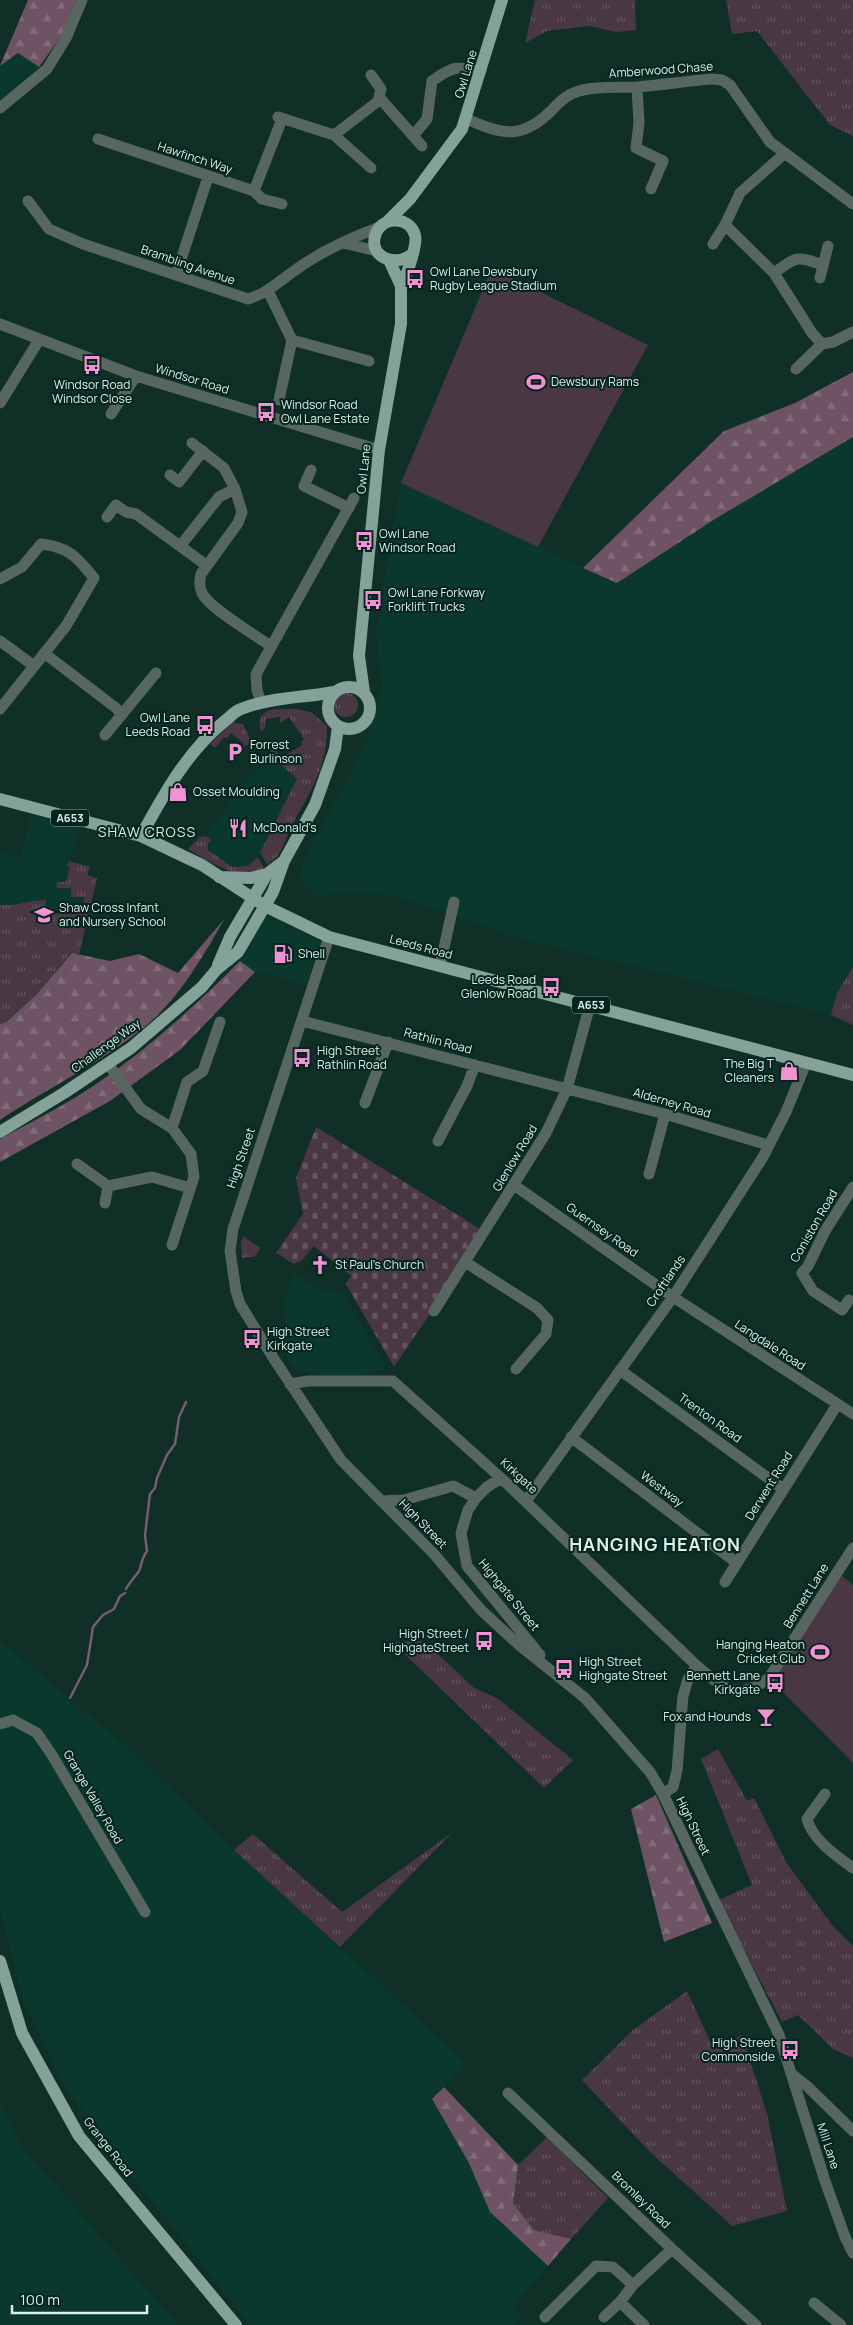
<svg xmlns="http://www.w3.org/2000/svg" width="853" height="2325" viewBox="0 0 853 2325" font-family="Manrope,sans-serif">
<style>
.built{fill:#0b382d}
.grass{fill:url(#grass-tufts)}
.forest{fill:url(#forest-firs)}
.cemetery{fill:url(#cemetery-stones)}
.garden{fill:#4a3744}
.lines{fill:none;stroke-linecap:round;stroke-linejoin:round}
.stream{stroke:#775d6e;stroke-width:2.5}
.minor{stroke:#576661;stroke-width:11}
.major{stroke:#84a298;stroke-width:12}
.labels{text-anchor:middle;stroke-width:4;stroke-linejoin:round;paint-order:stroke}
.shield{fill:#04251d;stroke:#9cb2ac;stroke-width:1}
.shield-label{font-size:11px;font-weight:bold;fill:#ddefe9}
.street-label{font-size:12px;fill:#ddefe9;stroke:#04251d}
.poi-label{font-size:12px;fill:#ddefe9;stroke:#04251d;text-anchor:start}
.neighbourhood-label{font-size:14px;letter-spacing:1px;fill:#ddefe9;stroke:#04251d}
.district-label{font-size:18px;font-weight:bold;letter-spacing:1px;fill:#ddefe9;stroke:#04251d}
</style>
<defs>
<pattern id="grass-tufts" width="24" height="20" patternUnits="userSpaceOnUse" patternTransform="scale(1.25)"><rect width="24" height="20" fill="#4a3744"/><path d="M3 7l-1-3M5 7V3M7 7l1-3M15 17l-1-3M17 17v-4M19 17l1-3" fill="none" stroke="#64545f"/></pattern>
<pattern id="forest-firs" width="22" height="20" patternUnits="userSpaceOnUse" patternTransform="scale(1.25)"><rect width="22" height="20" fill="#6d5364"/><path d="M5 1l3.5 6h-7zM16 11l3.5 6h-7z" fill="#816c7a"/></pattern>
<pattern id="cemetery-stones" width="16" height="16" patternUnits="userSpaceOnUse" patternTransform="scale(1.25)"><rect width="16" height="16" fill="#4a3744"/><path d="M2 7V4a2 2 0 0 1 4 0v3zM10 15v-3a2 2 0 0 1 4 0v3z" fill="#64545f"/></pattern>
</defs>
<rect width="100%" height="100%" fill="#0f2f27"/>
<path class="built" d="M18,53L39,67L0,101V66Z
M853,438V967L837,993L831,1015L511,936L392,895L335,893L319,898L299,880L304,859L349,777L366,742L382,687L376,633L401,483L617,583L715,519Z
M273,758L298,779L258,857L248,866L232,867L208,850V844L211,840L205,836L250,776Z
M32,814L80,828L69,861L90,867L87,875L97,878L79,955L71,953L35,996L0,1024V851L20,858Z
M265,916L322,942L306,987L272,975L255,972L240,961Z
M294,1273L323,1291L342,1292L386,1369L370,1374L336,1379L296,1370L287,1359L284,1299Z
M0,1641L127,1747L234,1850L467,2064L432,2099L469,2163L490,2212L548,2266L512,2308L522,2317L515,2325H250L133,2177L63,2084L22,1998L0,1908Z
M0,2103L22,2147L178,2325H0Z"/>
<path class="grass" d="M535,0H635L636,30L617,32L589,26L547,31L525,43Z
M726,0H853V136L830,125L757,31L732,34Z
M334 705a12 12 0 1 1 24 0a12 12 0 1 1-24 0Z
M296,709L311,712L327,726C328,764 311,791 293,823C285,837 283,857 267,864L260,853L297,779L273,758L268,744L270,742L281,758L302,745L301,742L304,739L289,717L280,723V717L266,719L265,728L262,731L260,730C257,704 277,710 296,709Z
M232,722L243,724L250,739L248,745L241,748L244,744L231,733L227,738L224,737L215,748L210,744Z
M205,836L211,840L208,844V850L232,867L248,866L258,857L264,868C243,885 207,860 188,849L200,837Z
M69,861L90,867L87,875L97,878L79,955L71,953L35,996L5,1022L0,1024V905C17,906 32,900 46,900V913L74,914L75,906H84V897H71V888H57V882H66L70,868L67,866Z
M853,967V1025L831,1015L837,993Z
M243,1236L260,1248L256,1256L242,1258L241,1242Z
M424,1641L474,1688L497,1698L573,1760L544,1788L392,1642Z
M718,1749L747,1801L754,1798L786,1862L832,1925L853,1946V2058L833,2049L798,2015L782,2022L718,1900L752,1885L701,1759Z
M453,1832L340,1947L234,1850L253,1834L342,1912Z
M687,1991L714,2050L742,2035L767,2114L787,2211L732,2226L651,2153L582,2080L633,2030Z
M547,2137L608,2198L571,2239L534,2230L513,2203L518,2165Z"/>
<path class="forest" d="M28,0H76L62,35L39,67L18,53L0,66Z
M853,372V437L715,519L617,583L583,568L724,431L795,403Z
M225,918C203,956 181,996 147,1025C102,1062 48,1088 0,1120V1024L6,1022L35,996L72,953L110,961L139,954L178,973Z
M240,961L255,972L180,1050L110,1101L0,1162V1139C27,1124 55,1110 81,1094C139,1057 191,1010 240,961Z
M656,1795L712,1923L664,1942L631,1809Z
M444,2087L518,2165L513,2203L534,2230L571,2239L548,2266L490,2212L469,2163L432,2099Z"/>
<path class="cemetery" d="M316,1127L485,1232L394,1367L346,1284L351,1276L314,1246L301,1261L294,1264L276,1253L303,1214L296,1178Z"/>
<path class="garden" d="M492,268L648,345L538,547L401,483Z
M837,1572L853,1585V1763L769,1678Z"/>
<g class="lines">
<path class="stream" d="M126,1589C130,1582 135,1577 139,1571C142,1564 142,1557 147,1551L145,1535L150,1494L155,1488L157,1478L167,1455L175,1444L179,1417L186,1402
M70,1698L87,1665L93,1627L103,1615L114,1609L120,1596L125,1593"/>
<path class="minor" d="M371,75L381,89L379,97L422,146
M637,87L639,123L636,148L663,161L651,189
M0,108L47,69L66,38L82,0
M278,117L334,135L381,99
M467,119C502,135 522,140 552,110C561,100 569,93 583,90C600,86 619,88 637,87C662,85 687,81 712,79L722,80L730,85L770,142L853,204
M334,135L371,168
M413,136L427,119L432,81C453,66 456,66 481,71
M98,139L254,191L262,199L282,204
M784,154L740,193L725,225L774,273L812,333L822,344L833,342L853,332
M254,191L282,119
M28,201L49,229L83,244L248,299C268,293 278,282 294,271C320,252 350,238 380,227
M343,243L377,251
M713,244L725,225
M774,273C796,257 796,255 823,265
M176,275L208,177
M820,278L828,246
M268,291L292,340L279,400
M0,324L136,376L379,450
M292,340L369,361
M796,369L822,344
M0,403L39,340
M111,414L136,376
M192,443L224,468L235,489L242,512L238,523L201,574C199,581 199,586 202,593C208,607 256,636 271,646
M311,470L304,486L349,508
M170,475L179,482L203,451
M107,517L116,505L126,512L136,514L206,565
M181,545L219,497L235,489
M0,579L22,567L41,544C69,547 77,557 94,578L66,626L0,709
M0,641L34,666
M44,653L116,708L122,715
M261,702L257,690L256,674L354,498
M105,735L156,673
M329,937L233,1229L230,1251L236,1291L240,1304L274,1359L341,1460L434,1554L481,1610L519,1645L585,1698L650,1772L663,1794L779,2035L824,2178L845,2237L853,2253
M440,966L454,902
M302,1021L665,1114L768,1145
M108,1064L141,1109L172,1128L191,1154L194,1177L172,1245
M365,1103L388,1042
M172,1128L187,1082L203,1071L220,1022
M438,1141L467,1086L475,1065
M77,1164L108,1186L152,1177L190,1188
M649,1174L665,1114
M514,1185L673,1297L853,1414
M105,1203L108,1186
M465,1262L537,1308L548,1320L546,1334L516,1369
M849,1300L842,1310L813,1291L802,1273L808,1266L825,1231L853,1187
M434,1311L546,1133L567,1089L590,1005
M620,1370L783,1489
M290,1384L308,1381H393L501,1478L697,1666C726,1690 736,1702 769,1678L853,1548
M571,1437L737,1563
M501,1478L487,1487L476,1498L468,1510L461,1533L467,1566L540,1655
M381,1501L404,1500L453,1486L476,1498
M526,1501L673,1297L763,1157L786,1112L806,1063
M725,1582L837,1405
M0,1724L13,1720L37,1733L52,1755L145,1912
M663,1794L673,1787L677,1771L683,1696L688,1679L697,1666
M825,1794L807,1819C812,1839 836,1856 853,1868
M793,2075L807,2086L853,2131
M508,2093L672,2249L756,2325
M620,2302L633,2285L672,2249
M814,2303L841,2325
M545,2317L596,2266L613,2267L633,2285
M604,2317L620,2302L644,2325"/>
<path class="major" d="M387,222L410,199L462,129L502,0
M401,286C406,278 418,243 415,235C410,217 384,215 376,233C367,256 394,268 411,255
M328 708a21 21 0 1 1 42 0a21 21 0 1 1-42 0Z
M364,692L359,656L379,450L401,324V286L389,260
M0,799L141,836L202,865L265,906L329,937L853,1075
M141,836C164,794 188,750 226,720C231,716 235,711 241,709C271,697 303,698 334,692
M219,877L251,878L267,874
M218,965L230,937L267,874L284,861
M0,1132L64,1093L131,1048L202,987L217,969L238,952L273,892L284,861L315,805L335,749L338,726
M0,1961L22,2033L79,2136L236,2325"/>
</g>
<defs>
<g id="bus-bare" transform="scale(1.5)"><path d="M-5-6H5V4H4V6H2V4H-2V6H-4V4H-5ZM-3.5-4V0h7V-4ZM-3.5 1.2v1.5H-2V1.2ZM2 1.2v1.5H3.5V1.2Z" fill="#f391d5" stroke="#04251d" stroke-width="2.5" paint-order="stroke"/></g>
<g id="stadium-bare" transform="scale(1.5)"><path d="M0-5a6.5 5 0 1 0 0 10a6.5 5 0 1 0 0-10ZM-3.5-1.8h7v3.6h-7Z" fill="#f391d5" stroke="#04251d" stroke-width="2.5" paint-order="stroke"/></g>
<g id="parking-bare" transform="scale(1.5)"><path d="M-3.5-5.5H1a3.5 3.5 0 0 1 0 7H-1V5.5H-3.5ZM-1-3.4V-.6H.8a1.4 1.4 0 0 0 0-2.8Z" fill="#f391d5" stroke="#04251d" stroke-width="2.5" paint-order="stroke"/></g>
<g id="shop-bare" transform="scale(1.5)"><path d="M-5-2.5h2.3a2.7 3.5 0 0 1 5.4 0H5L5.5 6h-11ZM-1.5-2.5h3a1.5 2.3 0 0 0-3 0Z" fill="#f391d5" stroke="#04251d" stroke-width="2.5" paint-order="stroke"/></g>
<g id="restaurant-bare" transform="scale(1.5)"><path d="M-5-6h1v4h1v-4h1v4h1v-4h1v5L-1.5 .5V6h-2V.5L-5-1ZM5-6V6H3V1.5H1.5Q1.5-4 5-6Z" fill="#f391d5" stroke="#04251d" stroke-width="2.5" paint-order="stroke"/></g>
<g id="school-bare" transform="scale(1.5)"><path d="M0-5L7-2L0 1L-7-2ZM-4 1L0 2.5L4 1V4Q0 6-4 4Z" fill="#f391d5" stroke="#04251d" stroke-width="2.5" paint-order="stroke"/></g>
<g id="fuel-bare" transform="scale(1.5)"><path d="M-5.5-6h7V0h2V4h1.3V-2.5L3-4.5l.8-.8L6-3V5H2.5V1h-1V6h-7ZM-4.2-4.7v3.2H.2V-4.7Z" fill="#f391d5" stroke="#04251d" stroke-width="2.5" paint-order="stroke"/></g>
<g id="church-bare" transform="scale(1.5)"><path d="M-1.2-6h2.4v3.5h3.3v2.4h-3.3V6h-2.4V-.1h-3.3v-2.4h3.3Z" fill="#f391d5" stroke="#04251d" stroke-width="2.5" paint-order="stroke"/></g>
<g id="bar-bare" transform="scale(1.5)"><path d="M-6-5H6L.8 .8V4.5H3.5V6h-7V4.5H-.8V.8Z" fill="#f391d5" stroke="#04251d" stroke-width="2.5" paint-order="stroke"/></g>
</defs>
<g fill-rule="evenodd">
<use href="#bus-bare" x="415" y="279"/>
<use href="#bus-bare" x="92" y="365"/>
<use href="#stadium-bare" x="536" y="382"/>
<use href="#bus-bare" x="266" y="412"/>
<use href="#bus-bare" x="364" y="541"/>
<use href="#bus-bare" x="373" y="600"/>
<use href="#bus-bare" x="205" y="725"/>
<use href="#parking-bare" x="235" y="752"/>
<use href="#shop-bare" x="178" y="792"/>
<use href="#restaurant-bare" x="238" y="828"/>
<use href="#school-bare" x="44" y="915"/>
<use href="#fuel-bare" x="283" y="954"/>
<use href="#bus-bare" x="551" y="987"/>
<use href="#bus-bare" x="302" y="1058"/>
<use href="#shop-bare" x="789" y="1071"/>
<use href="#church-bare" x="320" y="1265"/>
<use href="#bus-bare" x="252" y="1339"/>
<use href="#bus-bare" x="484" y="1641"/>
<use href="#stadium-bare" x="820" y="1652"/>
<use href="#bus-bare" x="564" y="1669"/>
<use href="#bus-bare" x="775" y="1683"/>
<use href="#bar-bare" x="766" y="1717"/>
<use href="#bus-bare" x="790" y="2050"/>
</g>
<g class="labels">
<g class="shield">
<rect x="51" y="809.5" width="38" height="17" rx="4"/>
<rect x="572" y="996.5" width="38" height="17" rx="4"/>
</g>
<g class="shield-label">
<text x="70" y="822">A653</text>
<text x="591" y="1009">A653</text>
</g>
<g class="street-label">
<text transform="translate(661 70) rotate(-4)" y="4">Amberwood Chase</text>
<text transform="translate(466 74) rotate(-73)" y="4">Owl Lane</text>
<text transform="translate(195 158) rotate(18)" y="4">Hawfinch Way</text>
<text transform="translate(188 265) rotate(19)" y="4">Brambling Avenue</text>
<text transform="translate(192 379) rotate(17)" y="4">Windsor Road</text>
<text transform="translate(364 469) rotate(-84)" y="4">Owl Lane</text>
<text transform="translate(421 947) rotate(15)" y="4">Leeds Road</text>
<text transform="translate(438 1041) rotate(15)" y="4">Rathlin Road</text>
<text transform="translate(106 1046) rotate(-36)" y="4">Challenge Way</text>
<text transform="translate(672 1103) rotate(16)" y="4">Alderney Road</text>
<text transform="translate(241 1158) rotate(-71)" y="4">High Street</text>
<text transform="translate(515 1158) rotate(-59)" y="4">Glenlow Road</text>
<text transform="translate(814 1226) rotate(-60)" y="4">Coniston Road</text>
<text transform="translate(602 1230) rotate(35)" y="4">Guernsey Road</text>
<text transform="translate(666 1281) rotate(-56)" y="4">Croftlands</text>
<text transform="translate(770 1345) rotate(33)" y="4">Langdale Road</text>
<text transform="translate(710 1418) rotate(36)" y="4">Trenton Road</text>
<text transform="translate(519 1476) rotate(43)" y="4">Kirkgate</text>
<text transform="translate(769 1486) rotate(-58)" y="4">Derwent Road</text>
<text transform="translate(662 1489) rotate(37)" y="4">Westway</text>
<text transform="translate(423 1524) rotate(46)" y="4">High Street</text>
<text transform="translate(509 1595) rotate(51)" y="4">Highgate Street</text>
<text transform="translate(806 1596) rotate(-58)" y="4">Bennett Lane</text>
<text transform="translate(93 1797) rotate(60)" y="4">Grange Valley Road</text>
<text transform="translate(693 1826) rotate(65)" y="4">High Street</text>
<text transform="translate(828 2146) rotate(72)" y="4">Mill Lane</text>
<text transform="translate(108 2147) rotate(52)" y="4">Grange Road</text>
<text transform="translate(641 2200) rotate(44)" y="4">Bromley Road</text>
</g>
<g class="poi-label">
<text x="430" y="276">Owl Lane Dewsbury<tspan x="430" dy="14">Rugby League Stadium</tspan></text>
<text x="551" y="386">Dewsbury Rams</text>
<text x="92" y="389" text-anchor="middle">Windsor Road<tspan x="92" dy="14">Windsor Close</tspan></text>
<text x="281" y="409">Windsor Road<tspan x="281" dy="14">Owl Lane Estate</tspan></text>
<text x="379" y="538">Owl Lane<tspan x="379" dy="14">Windsor Road</tspan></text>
<text x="388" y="597">Owl Lane Forkway<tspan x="388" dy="14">Forklift Trucks</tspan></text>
<text x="190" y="722" text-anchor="end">Owl Lane<tspan x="190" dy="14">Leeds Road</tspan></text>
<text x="250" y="749">Forrest<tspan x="250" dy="14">Burlinson</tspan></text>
<text x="193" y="796">Osset Moulding</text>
<text x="253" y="832">McDonald's</text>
<text x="59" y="912">Shaw Cross Infant<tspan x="59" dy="14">and Nursery School</tspan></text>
<text x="298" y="958">Shell</text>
<text x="536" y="984" text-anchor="end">Leeds Road<tspan x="536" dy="14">Glenlow Road</tspan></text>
<text x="317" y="1055">High Street<tspan x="317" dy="14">Rathlin Road</tspan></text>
<text x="774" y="1068" text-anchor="end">The Big T<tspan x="774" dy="14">Cleaners</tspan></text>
<text x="335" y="1269">St Paul's Church</text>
<text x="267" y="1336">High Street<tspan x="267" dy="14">Kirkgate</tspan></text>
<text x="469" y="1638" text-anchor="end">High Street /<tspan x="469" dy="14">HighgateStreet</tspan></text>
<text x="805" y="1649" text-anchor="end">Hanging Heaton<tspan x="805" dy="14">Cricket Club</tspan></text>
<text x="579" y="1666">High Street<tspan x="579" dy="14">Highgate Street</tspan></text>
<text x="760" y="1680" text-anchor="end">Bennett Lane<tspan x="760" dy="14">Kirkgate</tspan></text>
<text x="751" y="1721" text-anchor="end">Fox and Hounds</text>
<text x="775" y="2047" text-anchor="end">High Street<tspan x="775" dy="14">Commonside</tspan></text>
</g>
<g class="neighbourhood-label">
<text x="147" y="837">SHAW CROSS</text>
</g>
<g class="district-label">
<text x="655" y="1551">HANGING HEATON</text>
</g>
</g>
<path d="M12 2305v8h135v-8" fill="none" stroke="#ddefe9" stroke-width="2.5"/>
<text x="20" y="2305" font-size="15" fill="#ddefe9" stroke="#04251d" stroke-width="4" paint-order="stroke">100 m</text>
</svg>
